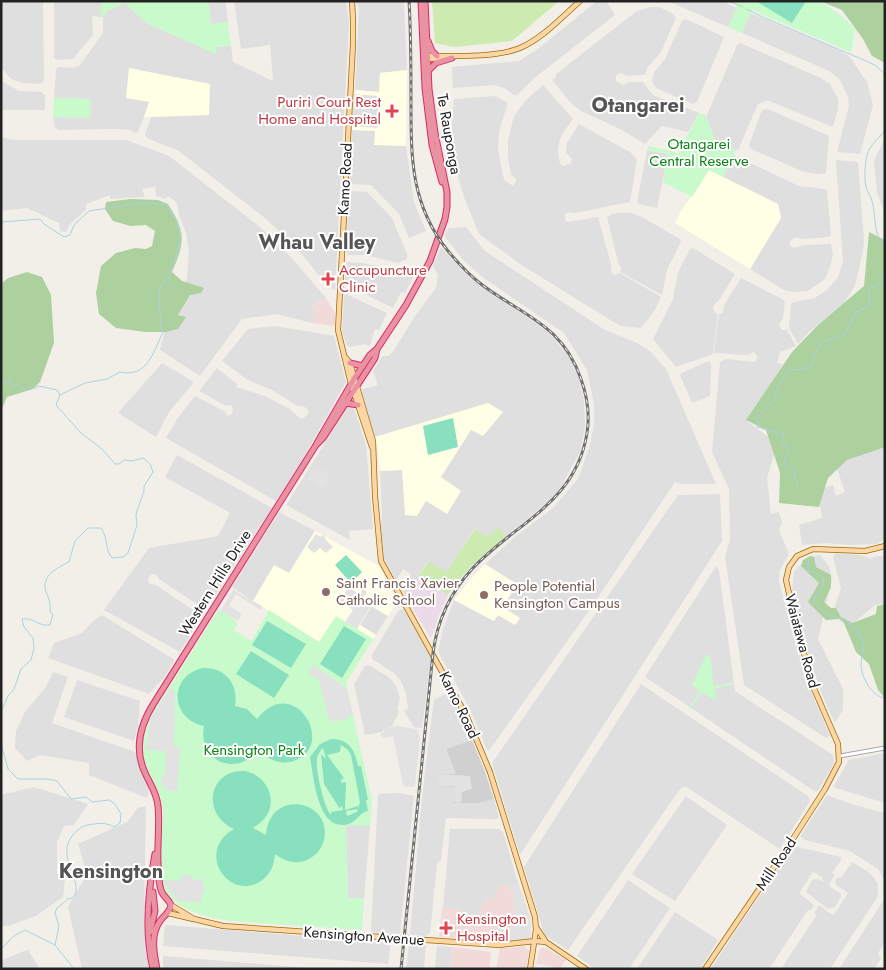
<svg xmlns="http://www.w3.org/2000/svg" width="886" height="970" viewBox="0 0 886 970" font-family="Jost,sans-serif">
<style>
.residential{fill:#e0dfdf}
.commercial{fill:#f2dad9}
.industrial{fill:#ebdbe8}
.education{fill:#ffffe5}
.religious{fill:#d0d0d0}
.grass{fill:#cdebb0}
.forest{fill:#add19e}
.park{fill:#c8facc}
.pitch{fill:#88e0be;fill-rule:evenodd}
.parking{fill:#e2e2e2}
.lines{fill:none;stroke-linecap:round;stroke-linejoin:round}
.stream{stroke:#aad3df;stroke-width:1}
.minor-casing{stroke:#a9a9a9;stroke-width:5}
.major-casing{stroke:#a06b00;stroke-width:6}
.highway-casing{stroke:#dc2a67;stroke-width:7}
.minor{stroke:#fff;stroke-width:3}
.major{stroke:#fcd6a4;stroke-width:4.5}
.highway{stroke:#e892a2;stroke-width:5}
.rail-casing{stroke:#707070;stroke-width:3}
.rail{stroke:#fff;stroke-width:1;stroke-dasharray:4;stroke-linecap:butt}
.health-dot{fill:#e0444e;stroke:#fff;stroke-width:2}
.education-dot{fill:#8d6e63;stroke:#fff;stroke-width:2}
.labels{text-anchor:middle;stroke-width:4;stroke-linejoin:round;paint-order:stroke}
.health-label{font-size:15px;fill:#be3a42;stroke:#fff;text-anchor:start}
.street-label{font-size:15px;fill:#222;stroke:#fff}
.park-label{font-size:15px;fill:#0c8416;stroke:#fff}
.education-label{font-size:15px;fill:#785e54;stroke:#fff;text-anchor:start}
.district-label{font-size:20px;font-weight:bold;fill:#555;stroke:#fff}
</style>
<rect width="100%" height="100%" fill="#f2efe9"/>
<path class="residential" d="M1,1H43L44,80L41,84L23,83L11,79L1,67Z
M54,1H101V17L92,16L93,35L73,59L57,60L54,58Z
M223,1L226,4L228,22L211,24L209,3Z
M234,1L346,2L349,21L335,290L328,287L297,248L266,219L179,151L147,138L145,135L151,117L209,115L150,102L138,132L134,133L130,130L117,129L58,130L55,127L53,117L90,118L91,99L54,98L56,70L59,67L72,68L80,65L103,33V17L106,11L125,3L148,24L216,53V47L231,46L233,62L273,81L270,45L241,49Z
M356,1H404L407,70L380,73L379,92L355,90L359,9Z
M597,1H606L615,15L538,75L517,95H514L504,88L494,85L453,88L452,67L519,61L539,48Z
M667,1H722L737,8L728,27Z
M651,7H659L673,14L676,18L661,52L648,67L645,75L628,76L620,73L616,76V81L623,85L629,82H643L653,95L699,113L688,132L662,126L645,144L620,129L581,111L571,103L552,80L556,77V74L637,11Z
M750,13L828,45L849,56L867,82L873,105L860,154L837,152L849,106L848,97L840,80L829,71L742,33Z
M686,19L724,37L697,102L693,104L658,89L654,86L652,81L655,71L665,59L682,21Z
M740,43L821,78L830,84L838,99V109L833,127L769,101H765L758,104L738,150H736L716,143L706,117L737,45Z
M1,81L19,91L42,92L45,96V110H1Z
M543,85L573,119L562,134L559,143L558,151L560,164L564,166L571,163L572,159L566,153L567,143L579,124L630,152L637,159L630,202L575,213L568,212L565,214V219L567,222L598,217L611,264V272L615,275L620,273L661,297L655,310L641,328L620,326L520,264L479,234L465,200L453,160L451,135L454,99L495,96L508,103L499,132L498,149L504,180L513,186L516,182V179L511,175L508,158V140L514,116L525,101Z
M354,94L379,96L377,128L352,126Z
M768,109L829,136L826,173L817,174L804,172L751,149L749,145L762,110Z
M352,130L375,131V145L406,146L414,202L426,231L409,238L399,214L371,185L352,184L349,181Z
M1,137L13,140H126L169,156L260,227L290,256L326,298L311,306L315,309L312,323L277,314L242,319L200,376L160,350L168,317L187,278L189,252L186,233L179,215L177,203L168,196L165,199L156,196L155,187L142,189L145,197L110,199V195L86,204V210L70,224L66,232L60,231L59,223L27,208L1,211Z
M883,142L885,143V215L877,192L874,161Z
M647,150L668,154L657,208L639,204L637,202Z
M733,155L799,186L825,189L827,191L831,235L829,237L804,239L795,237L790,241V246L794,248L804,245L831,244L833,254L830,267L825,279L817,285L807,291L793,292L784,290L750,269L781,218L778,204L723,177Z
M836,160L858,162L864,241L863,251L855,286L844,303L810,331L798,344L789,328L791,304L794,302L815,298L828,289L838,277L843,261Z
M351,191L367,192L392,218L407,254V259L398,263L366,255H348L346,252L349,194Z
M618,213H631L642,217L680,239L681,242L667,270L662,295L620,272L621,268L618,262L607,217L611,214Z
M466,227L485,251L605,330L635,342L650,351L666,369L716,484H682L675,482L593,605L488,752L470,709L438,652L443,629L454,600L494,621L498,615L515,625L503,608L516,584L485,564L516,536L553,508L578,479L590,445L594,425V404L587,370L564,333L485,279L465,262L444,236L448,228Z
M441,247L470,278L547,331L567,354L579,378L584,400L585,427L580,452L556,495L505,537L501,532L487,537L474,529L447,573L427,562L406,597L399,586L405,584L411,574L403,569L396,581L384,558L381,529L382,513L380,471L402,470L440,478L388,434L375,437L361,393L362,389L378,385L373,371L382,356H389L394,350L415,316L436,288L438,275L433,266Z
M693,248L735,274L720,299L713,306L714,312L718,314L713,354L676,367L653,339L673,299L678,272L690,249Z
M347,262L363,263L415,274L405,293L401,292L393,308L346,285L345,283V265Z
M741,278L784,300L785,303L783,318L779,325L782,330H787L796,346L780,352L777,363L783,364L748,422L771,439L776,448L767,478L771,514L779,512L782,523L779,530L789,554L779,572V582L809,687L830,736L826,738L744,685L725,557L730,539L729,489L712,452L720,362L726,359L755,362L758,357L754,352L747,355L714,353L719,314L723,313L724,305Z
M346,294L387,313L379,330L375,329L370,346L364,344L350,347L347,346L342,331L344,295Z
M275,326L334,336L346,382L301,462L276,501L166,438L177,419L195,396L224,411L228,416L232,414L233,408L231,405L226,406L199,391L217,368L237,384L236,387L265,396L290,409L298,417L302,419L308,415V410L305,407L298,406L272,390L248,380L222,361L248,329Z
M709,361L711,364L710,396L692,403L680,375L681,373Z
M162,363L194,382L169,412L156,437L118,413Z
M885,401V539L877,544L850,545L826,543L802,545L799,525L822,518L818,490L833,485L836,496L845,492L835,463Z
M348,407H353L355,411L366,445L373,529L349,531L350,540L286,505Z
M177,455L272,508L206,610L159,579L157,575L152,574L149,576L148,582L151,584L156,585L202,616L180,652L104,610L149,548L218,536L230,513L165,477Z
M720,494L722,541L520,855L492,763L678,495Z
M279,512L315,531L289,573L274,566L253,601L232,587Z
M836,553L860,555L870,558L885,555V603L875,605L850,626L834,609L841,588L833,557Z
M820,555L829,566L832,580L818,639L843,689V710L835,723L825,702L808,655L792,591L794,571L808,557Z
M716,566L719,570L735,691L833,755L834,763L818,791H814L645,677Z
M372,606L393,607L376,635L360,625Z
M403,609L431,658L422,728L414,727L404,711L408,709L406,694L401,681L394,673L372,659V655L398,611Z
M102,615L175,660L163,679L149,694L48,658L54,643L82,633L94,620Z
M369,665L390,678L396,686L400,698L397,708L399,712L392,726L384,729L382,732L365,735L354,684L365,666Z
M53,672L68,677L52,723L135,752L149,787L147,798L89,775V763L40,755L27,761L15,748L16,731L25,712L46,687Z
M77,680L140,701L138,725L134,741L64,717Z
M641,684L802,792L809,797L810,801L780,849L685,786L680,789L568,950L546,936L543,930L524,867Z
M449,692L458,707L472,740L446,749L456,774L453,803H479L494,799L499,817L497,819L446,818L441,860L437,864L430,933L427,936L410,935L422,797L434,700Z
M885,753V803L833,787L849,760Z
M34,787L88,804L74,825L64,826L57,842V873L65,879L63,897L36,916L8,926H1V795Z
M400,793L414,796L400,934L371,932L378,796L380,794Z
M827,795L851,804L885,813V882L878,869L850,851L805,840L801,837V835Z
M686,796L727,825L675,901L632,874Z
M146,806L144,915L145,948L149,969H82L68,907L87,874L78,844L127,822L138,808Z
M346,825L370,826L364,899L348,898Z
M450,829H499L503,832L518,883L500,887L491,900L487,897L477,915L461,914L462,910L443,908Z
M793,846L841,857V860L832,873L835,874L830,883H827L822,879V877L813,872L799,893L814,905L811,910H808L769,969L711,968Z
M852,862L870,873L875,879L878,884V892L877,898L830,969H781L816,916L815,912L819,905L826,910V911L834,915L848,893L836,885L835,881L838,877L841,878Z
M818,879L829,884L830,887L841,894V897L835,907L828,909L806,892L812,880Z
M628,880L670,908L629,969H595L577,956Z
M885,898V942L878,953L881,959L874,969H839Z
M675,912L718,940L700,969H637Z
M165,925L391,943L388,964L163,946Z
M409,944L426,945L424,969H406Z
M437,946L452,947L450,969H435Z
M28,950L40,969H1V961L21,952Z
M163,956H164L318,969H163Z"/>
<path class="commercial" d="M326,298L335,313V325L332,326L312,323L315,309L310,307Z
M518,883L531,920V938L504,942L439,937L442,908L462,910V914L477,915L487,897L491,900L500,887Z
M524,946L529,951L526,969H496L500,948H510Z
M452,947L491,952L489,969H450Z
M540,948H546L566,960L560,968L536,964Z"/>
<path class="industrial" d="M418,577L448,595L438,617L431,639L406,597Z"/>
<path class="education" d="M129,68L210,84L209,115L144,117L149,102L126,98Z
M407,70L406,146L374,145L375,131L352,130V126L377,128L379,96L354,94L355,90L379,92L380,73Z
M709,170L778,204L781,218L750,269L675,223L681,211Z
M488,403L503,412L483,436L471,430L441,477L461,491L447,514L426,501L417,516L405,515L402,470L380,471L378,451L375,437Z
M315,531L379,566L397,602L388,616L371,606L360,625L376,635L373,639L336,616L319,642L253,601L274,565L289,573Z
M485,564L517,584L503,607L520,618L515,625L498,615L494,621L454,600L469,581Z"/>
<path class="religious" d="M472,740L484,769L494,799L479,803H453L455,787L439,786V774H456L446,749Z"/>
<path class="grass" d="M432,1H559L512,41L454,47L435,43Z
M499,527L505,537C481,557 466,569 448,595L418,577L428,562L447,572L475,529L487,537Z"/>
<path class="forest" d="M820,1H885V63L872,56L863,39L842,10Z
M131,199L158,200L168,204C186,232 185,242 172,272L182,281L204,288L201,293L190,295L178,315L186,317L178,329L166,332H145L116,328L99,314L96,293L101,266L116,253L135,248L146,249L152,246L155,231L146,225L130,226L113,221L105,209L106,202Z
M869,232L885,240V447L847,460L828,478L819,507L779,503L780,473L766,430L746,420L792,352L818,325L864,286Z
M27,272L42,277L51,295L54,343L40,382L33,389L7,397L1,411V284L8,278Z
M810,556L814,557L816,567L831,575V587L824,602L831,608H836L841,617L852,623L876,614L877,606L885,604V698L878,690L869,664L856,652L844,623L839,619L826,620L808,602L819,583L801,566L803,560Z"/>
<path class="park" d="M101,1H221L209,3L211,24L228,22L231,46L216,47V54L148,24L125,3L106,11L103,17H101Z
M732,1H820L844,18L855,29L851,52L752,10L742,33L728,27L738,4Z
M54,98L91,99L90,118L53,117Z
M699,113L705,115L716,143L736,150L723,177L709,170L692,197L663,182L668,154L647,150L649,146L671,151L678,154Z
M219,609L235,620L237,625L234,630L251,641L269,610L319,642L336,616L373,639L346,683L372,800L370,826L346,825L348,898L364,899L362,930L230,921C204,916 179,912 164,888C154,874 163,834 163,816C164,799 155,785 148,770C139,752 145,728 154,711Z
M706,655H710L714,687L734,682V684L714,689L717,696L714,700L702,692L690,709L689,708L700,691L692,685Z"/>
<path class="pitch" d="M756,1H806L792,23Z
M453,418L458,447L428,455L423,426Z
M346,555L362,572L351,583L335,565Z
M267,621L306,644L291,668L252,645Z
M344,626L366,639L342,678L320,664Z
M251,651L289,675L274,698L236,674Z
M203,668C225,667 239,684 235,706L247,709L257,719C295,670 341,751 289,762C277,764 266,758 259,749C238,778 197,762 204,726C170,719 168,676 203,668Z
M331,739C349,739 355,750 358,766H361L368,800H366L368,811C360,812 357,821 349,824C317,833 314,778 310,757L320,744ZM341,745L348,750L351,755L360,802L357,812L347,816L346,811L358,809V806L345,810L346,782L341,783V780L344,778L327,755L340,752ZM323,748L326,759L321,754L324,784L340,809L341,805L343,810L331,812V815C324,808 315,768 317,758C318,754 320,751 323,748Z
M245,771C266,775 279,799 265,818C262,822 257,825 253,828L266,835C269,788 333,799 324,840C322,848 316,856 307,860C296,865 284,861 275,854C274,865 271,874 261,881C228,902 195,851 234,829C201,815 208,769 245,771Z"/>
<path class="parking" d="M314,466L326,472L330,477L323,489L307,480Z
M316,534L321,537L322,535L325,537V539L333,547L326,553L320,548L314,553L307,547Z
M348,588L358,593V594L362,597L360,594L363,589L367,592L363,598L372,604L357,629L345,622L353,610L340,601Z
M233,590L262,606L260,610L236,594L229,606L242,614L238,621L221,610Z
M313,665L346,688L353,715L347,716V719L333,722L332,719L329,720L319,680L308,673Z
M175,690L174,745L180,748L177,791H168L161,785L162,776L165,775L166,751L146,750L150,720L168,691Z
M396,726L417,729L420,738L415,785L413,787H406L403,785L393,736L383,738L381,736V733L384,732V729Z
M439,774L470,776L472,789L462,792L461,803L454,802L455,786H439Z
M181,875H192L193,880L202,879L205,893L201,894V903L177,900L166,885L164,880L180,881Z
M518,883L531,920V938L504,942L495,941L494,927L512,929L515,904L509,885Z"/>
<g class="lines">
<path class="stream" d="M728,1L743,7
M746,9L765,18L859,58L875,65L885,74
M885,130C879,139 870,144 867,155C865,164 864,178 866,187C868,193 872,198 873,205C876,218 873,236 885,244
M1,222L40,219L44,224L64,237L70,235L74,225L89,211L141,203L167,204C171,213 177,221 179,229C182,239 174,267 169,277C167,280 163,283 161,286C157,294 161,318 161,328L163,332C153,352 148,378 120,372L107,379L85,383L60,395L56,405L81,433L102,449L115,464H119L124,460L132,461L144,458L150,464L153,472L144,486V491L136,514L137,525L128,553L123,557L112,558C105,550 108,537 101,528H88L75,541L69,562C57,568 41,575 46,592C49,599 51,604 50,612L53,614L50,625C39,627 33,617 22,619L24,627L33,638L34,648L31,660L21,669L14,689L8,696L1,712
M1,383H6L9,380L13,385L18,384L23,389L27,391L29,386L35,388L39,386L57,390L60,395
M798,486L793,470L784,462L788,452V447L782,441L784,434L757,427L758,416L774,400C774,388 783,381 787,370L804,369L811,366C820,341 819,343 845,334L856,312L864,309L870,304L868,290L871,287H877L885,273
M808,560V571L817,573L823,578C824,587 821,593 813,599C824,622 853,614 862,639C865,649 861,656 861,666C862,678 872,697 885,698
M1,743L8,769L18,779H48L57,781L71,799L86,797L92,802L109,800L115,804L121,814L120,823L114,827C105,822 99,823 88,825C82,826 76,831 72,836C55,859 86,883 73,898L68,899L57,908L55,913L59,926L55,945
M1,949L14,936L25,930L55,945L74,969"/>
<g class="minor-casing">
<path id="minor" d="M840,756L885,748"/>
</g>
<g class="major-casing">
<path id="major" d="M352,1L353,20V44L338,330L351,384L372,447
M424,56C450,56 496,58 520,48C543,38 562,17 580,1
M427,59L446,58
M345,357L350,363L373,441L375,496L381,561L467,717L490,772L535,917L536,930L530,969
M171,905L194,919L223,926L499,945L535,941L546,942L586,969
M168,913L193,919
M536,927L546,942
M705,969L789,845L825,789L839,762L838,744L812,684L794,615L786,580L789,567L797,556L813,549L865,551L885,546"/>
</g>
<g class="highway-casing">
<path id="highway" d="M421,1L425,88L432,145L442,182
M428,41L432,51L437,56
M429,70L436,63L452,58
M350,363L363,366
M346,403L358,405
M317,443L354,379L370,355L377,349L406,305L430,261L445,219L447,207V192L435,133L429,89L425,1
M150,932L155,911L153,892
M153,969C144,932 148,891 155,854
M157,969C154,954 150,935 160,921C164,915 170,913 171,905C169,899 163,897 161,890C158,881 159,873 158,864C157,845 160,824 158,806C157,794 151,785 146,775C133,749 140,725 154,703L316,445L323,438L375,358L377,349"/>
</g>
<use href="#minor" class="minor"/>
<use href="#major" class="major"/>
<use href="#highway" class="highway"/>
<g class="rail-casing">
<path id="rail" d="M401,969L433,653C437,622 450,593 472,569C515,523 576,503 587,433C590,415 587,396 581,379C562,324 523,316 481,284C469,275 458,263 448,251C410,204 411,156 411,99C411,66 411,34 409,1"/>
</g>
<use href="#rail" class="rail"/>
</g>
<g class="health-dot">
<path d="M389.5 103.5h5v5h5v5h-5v5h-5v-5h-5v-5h5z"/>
<path d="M325.5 271.5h5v5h5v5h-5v5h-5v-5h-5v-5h5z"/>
<path d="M443.5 920.5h5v5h5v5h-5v5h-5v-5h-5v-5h5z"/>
</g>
<g class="education-dot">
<circle cx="326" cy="592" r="5"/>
<circle cx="484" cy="595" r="5"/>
</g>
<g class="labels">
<g class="health-label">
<text x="381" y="107" text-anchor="end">Puriri Court Rest<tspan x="381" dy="17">Home and Hospital</tspan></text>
<text x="339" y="275">Accupuncture<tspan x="339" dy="17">Clinic</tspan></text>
<text x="457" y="924">Kensington<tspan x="457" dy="17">Hospital</tspan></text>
</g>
<g class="street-label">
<text transform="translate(449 134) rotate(80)" y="5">Te Rauponga</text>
<text transform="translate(345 179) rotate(-87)" y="5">Kamo Road</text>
<text transform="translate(215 583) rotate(-58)" y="5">Western Hills Drive</text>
<text transform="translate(802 641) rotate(75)" y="5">Waiatawa Road</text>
<text transform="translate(459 705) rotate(64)" y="5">Kamo Road</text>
<text transform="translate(776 864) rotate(-56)" y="5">Mill Road</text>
<text transform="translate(364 936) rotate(4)" y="5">Kensington Avenue</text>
</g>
<g class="park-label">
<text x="699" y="149">Otangarei<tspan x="699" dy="17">Central Reserve</tspan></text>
<text x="254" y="755">Kensington Park</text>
</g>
<g class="education-label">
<text x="336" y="588">Saint Francis Xavier<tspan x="336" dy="17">Catholic School</tspan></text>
<text x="494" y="591">People Potential<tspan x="494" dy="17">Kensington Campus</tspan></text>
</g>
<g class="district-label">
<text x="638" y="112">Otangarei</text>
<text x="317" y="249">Whau Valley</text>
<text x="111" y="878">Kensington</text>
</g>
</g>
<rect width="886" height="970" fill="none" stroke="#222222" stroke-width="5"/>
</svg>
